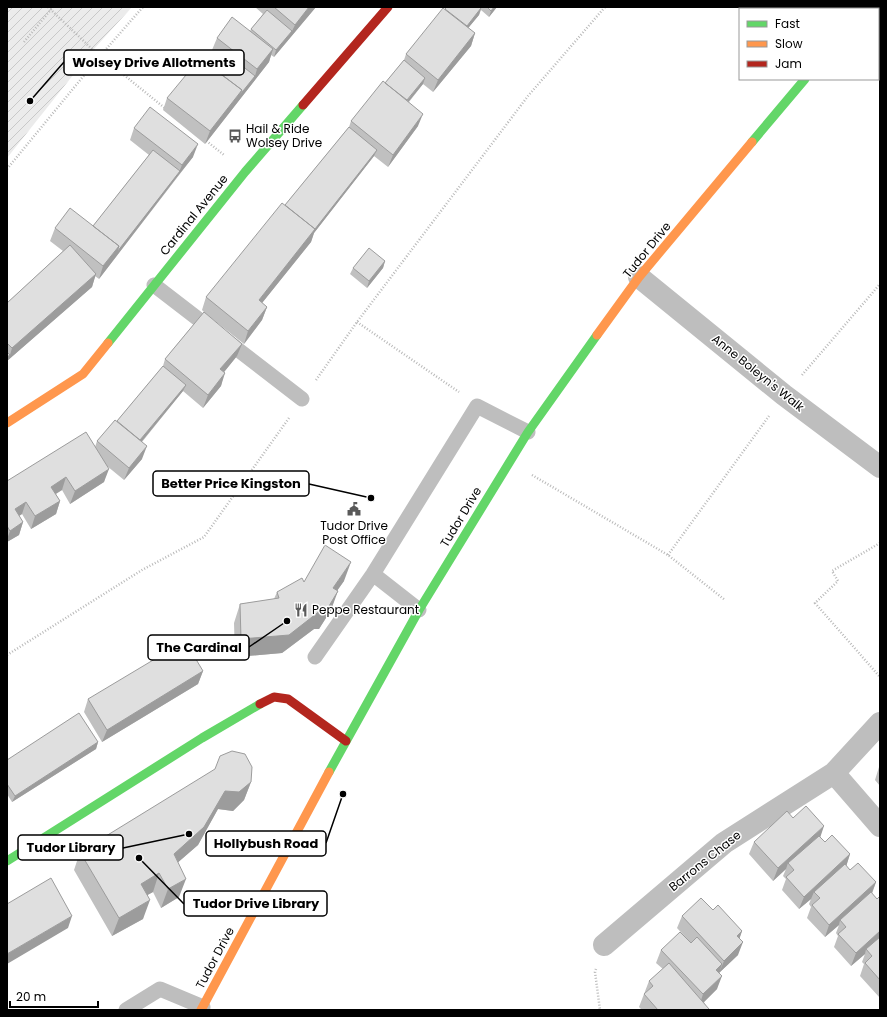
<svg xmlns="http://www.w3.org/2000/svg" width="887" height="1017" viewBox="0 0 887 1017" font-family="Poppins,sans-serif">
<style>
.garden{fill:url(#garden-furrows)}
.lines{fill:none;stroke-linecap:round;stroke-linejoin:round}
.path{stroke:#b9b9b9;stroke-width:2.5;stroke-dasharray:1 2;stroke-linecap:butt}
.lane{stroke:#bebebe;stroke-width:15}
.street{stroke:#bebebe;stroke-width:22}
.fast{stroke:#63d668;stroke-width:9}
.slow{stroke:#ff974d;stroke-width:9}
.jam{stroke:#b3261e;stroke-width:9}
.wall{fill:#c0c0c0}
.shaded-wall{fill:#9c9c9c}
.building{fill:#dfdfdf;stroke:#9c9c9c}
.labels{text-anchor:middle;stroke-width:3;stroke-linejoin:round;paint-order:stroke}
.poi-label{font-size:12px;fill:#000;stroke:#fff;text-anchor:start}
.street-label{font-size:12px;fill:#000;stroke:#fff}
.leader{fill:none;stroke:#000;stroke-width:1.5}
.callout-dot{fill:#000;stroke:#fff;stroke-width:1.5}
.callout{fill:#fff;stroke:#000;stroke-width:1.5}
.callout-label{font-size:13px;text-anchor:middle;font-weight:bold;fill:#000}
</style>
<defs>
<pattern id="garden-furrows" width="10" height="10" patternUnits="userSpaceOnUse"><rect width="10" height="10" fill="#ebebeb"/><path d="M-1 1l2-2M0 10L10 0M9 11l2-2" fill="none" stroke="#c8c8c8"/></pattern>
</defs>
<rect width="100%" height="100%" fill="#fff"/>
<path class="garden" d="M7,7H132L93,50L7,158Z"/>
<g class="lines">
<path class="path" d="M48,7L93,50L166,109
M24,42L53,7
M204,139L224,155
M7,169L100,56L143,7
M357,322L459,392
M802,375L880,284
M316,380L357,322L528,96L605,7
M532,475L668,555L725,600
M880,543L832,571L838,581L815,603L880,677
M668,555L769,416
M7,655L142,570L204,537L289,418
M596,969L595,972L600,1010"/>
<path class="lane" d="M154,285L302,399
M373,574L419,610
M315,657L373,574L477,406L528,432
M126,1010L160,989L203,1007"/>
<path class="street" d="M820,7L822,9
M639,277L784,395L880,467
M834,773L880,723
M604,945L724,843L834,773L880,826"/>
<path class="fast" d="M752,142L805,79
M108,343L245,172L303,105
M329,772L419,610L528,432L597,335
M7,861L202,738L260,704"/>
<path class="slow" d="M866,9L868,7
M597,335L639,277L752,142
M7,423L83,374L108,343
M201,1010L329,772"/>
<path class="jam" d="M303,105L388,7
M260,704L274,697L288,699L346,741"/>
</g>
<path class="wall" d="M255,7H316L274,57L271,55L269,62L205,144L163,110L167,98L215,70L223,59L212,50L217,38L250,31L251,29L263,14Z
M447,7H497L489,17L481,10L479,15L468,28L475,33L471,46L433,92L423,84L409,102L418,126L388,167L374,156L314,233L311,242L262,303L267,307L262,320L244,344L206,314L237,356L224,372L221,386L203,408L183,391L142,442V459L124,480L107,466L104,482L70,504L62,490L56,494L60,501L56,514L31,529L22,514L19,516L23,522L19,535L7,542V481L95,447L97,441L117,421L163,366L165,359L204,312L202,310L206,297L285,205L349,127L351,121L385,83L404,60L406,54Z
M134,128L193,157L99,279L95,276L92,287L7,361V303L63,251L50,241L55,228L93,226L149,155L130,140Z
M385,261L383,268L367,288L350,274L353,268Z
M344,581L337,591L331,610L319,629H314L282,653L235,657L234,623L240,604L274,599L277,592L304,582Z
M203,671L198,684L102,742L84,712L88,699Z
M98,742L96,749L12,802L7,794V760Z
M879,767H880V786L875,780Z
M251,782L244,800L233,811L218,809L198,845L178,862L179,897L161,908L153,892L147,895L143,919L112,936L74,870L80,852Z
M793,818L820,837L825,842L850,854L846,866L850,870L876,882L872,894L877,899L880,896V998L860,976L864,964L862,962L865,954L851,966L834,947L838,936L836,933L839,925L825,937L807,918L811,907L809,904L811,899L799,909L782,890L786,879L783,876L786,869L773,881L749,854L754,842Z
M713,910L742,931L739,939L738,955L719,973L717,989L704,1002L708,1010H642L639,1007L649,981L663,969L656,963L661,950L691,943L677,928L682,916Z"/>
<path class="shaded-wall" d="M309,7H316L274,57L276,50L292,31L295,25Z
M494,7H497L489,17L491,11Z
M481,8L479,15L460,38L463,31Z
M475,33L471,46L433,92L438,80Z
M273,49L269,62L205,144L210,131L242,90L255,76L257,69Z
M425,78L423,84L404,107L407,101Z
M423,114L418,126L388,167L393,155Z
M198,144L193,157L177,177L182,165Z
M377,150L374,156L314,233L311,242L254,313L259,300Z
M180,171L177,177L99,279L103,266Z
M385,261L383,268L367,288L369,281Z
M96,274L92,287L7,361V357L10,355L12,348Z
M267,307L262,320L244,344L248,331Z
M242,344L237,356L216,382L220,369Z
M225,373L221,386L203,408L208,395Z
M186,385L183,391L133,452L136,445Z
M147,446L142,459L124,480L129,468Z
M109,469L104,482L70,504L75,491Z
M66,477L62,490L47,499L51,487Z
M60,501L56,514L31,529L35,516Z
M26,502L22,514L10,522L15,509Z
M23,522L19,535L7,542V539L10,531Z
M351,562L344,581L326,606L333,588Z
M338,591L331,610L319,629H314L282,653L235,657L241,639Z
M203,671L198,684L102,742L107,730Z
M98,742L96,749L12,802L15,796Z
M251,782L244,800L233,811L218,809L198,845L167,872L174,854L225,791Z
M824,826L820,838L788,863L786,869L773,881L778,868Z
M850,854L846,867L814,892L811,899L799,909L804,897Z
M159,873L153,892L135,902L141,884Z
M186,879L179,897L161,908L168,889Z
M876,882L871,895L840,920L839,925L825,937L829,925Z
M150,900L143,919L112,936L119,918Z
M72,916L68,928L7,964V954Z
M742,931L738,943L737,936Z
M880,931V940L866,949L865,954L851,966L856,953Z
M743,942L738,955L719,973L724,961Z
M722,964L718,977L716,970Z
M722,976L717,989L699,1007L703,994Z"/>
<path class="building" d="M274,7H309L295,25Z
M447,7H480L481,8L467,26L445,9Z
M487,7H494L491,11Z
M443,8L475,33L438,80L406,54Z
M267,10L292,31L276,50L251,29Z
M232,17L273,49L257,69L217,38Z
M227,54L255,76L239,96L242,90L215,70Z
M200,58L242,90L210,131L167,98Z
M404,60L425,78L407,100L385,83Z
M383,81L423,114L393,155L351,121Z
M150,107L198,144L182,165L134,128Z
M349,127L377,150L315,229L285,205Z
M153,150L180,171L117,252L119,246L93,226Z
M282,203L315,229L259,300L267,307L248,331L206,297Z
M70,208L119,246L103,266L55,228Z
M70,245L96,274L12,348L7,343V303Z
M369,248L385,261L369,281L353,268Z
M204,312L242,344L220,369L225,373L208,395L165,359Z
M7,352L10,355L7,357Z
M163,366L186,385L140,440L117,421Z
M115,420L147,446L129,468L97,441Z
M86,432L109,469L75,491L66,477L51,487L60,501L35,516L26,502L15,509L23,522L10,531L7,526V481Z
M325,545L351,562L333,588L338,591L326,611L321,610L289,635L241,639L240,604L279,598L277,592L302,578L304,582Z
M185,641L203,671L107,730L88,699Z
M79,713L98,742L15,796L7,784V760Z
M232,751L245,754L252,767L251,782L239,792L225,791L204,827L174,854L186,879L168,889L159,873L141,884L150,900L119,918L80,852L215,769L220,756Z
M806,806L824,826L778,868L754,842L787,811L793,818Z
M832,835L850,854L804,897L786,877L794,870L788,863L819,836L825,842Z
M858,863L876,882L829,925L812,905L820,898L814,892L845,864L850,870Z
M51,878L72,916L7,954V904Z
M871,892L877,899L880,896V931L856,953L838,934L846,927L840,920Z
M701,898L713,910L718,905L742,931L737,936L743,942L724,961L682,916Z
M680,932L691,943L697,937L722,964L716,970L722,976L703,994L661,950Z
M880,937V980L865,963L872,956L866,949Z
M669,963L709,1009L707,1010H658L644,994L653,986L649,981Z"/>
<defs>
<g id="bus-bare" transform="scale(1.08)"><path d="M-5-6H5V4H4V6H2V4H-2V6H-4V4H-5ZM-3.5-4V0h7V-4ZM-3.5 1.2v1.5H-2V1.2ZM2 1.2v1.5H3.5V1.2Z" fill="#595959" stroke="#fff" stroke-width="2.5" paint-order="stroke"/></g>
<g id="civic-bare" transform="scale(1.08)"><path d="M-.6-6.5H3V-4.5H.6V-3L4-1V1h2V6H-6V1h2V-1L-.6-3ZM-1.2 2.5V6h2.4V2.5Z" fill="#595959" stroke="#fff" stroke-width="2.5" paint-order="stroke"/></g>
<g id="restaurant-bare" transform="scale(1.08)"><path d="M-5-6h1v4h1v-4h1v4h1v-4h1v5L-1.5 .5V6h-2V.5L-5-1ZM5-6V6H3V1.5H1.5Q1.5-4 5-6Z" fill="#595959" stroke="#fff" stroke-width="2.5" paint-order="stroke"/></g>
</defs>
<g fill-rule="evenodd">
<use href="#bus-bare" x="235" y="136"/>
<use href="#civic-bare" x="354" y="509"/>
<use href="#restaurant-bare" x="301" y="610"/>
</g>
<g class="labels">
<g class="poi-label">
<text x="246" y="133">Hail &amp; Ride<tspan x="246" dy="14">Wolsey Drive</tspan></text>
<text x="354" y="530" text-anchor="middle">Tudor Drive<tspan x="354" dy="14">Post Office</tspan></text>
<text x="312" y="614">Peppe Restaurant</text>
</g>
<g class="street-label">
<text transform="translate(194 215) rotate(-51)" y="4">Cardinal Avenue</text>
<text transform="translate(647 250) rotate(-51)" y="4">Tudor Drive</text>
<text transform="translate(758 373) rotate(39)" y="4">Anne Boleyn's Walk</text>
<text transform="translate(461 517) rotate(-59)" y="4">Tudor Drive</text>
<text transform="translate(705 861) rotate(-39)" y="4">Barrons Chase</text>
<text transform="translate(215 958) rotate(-62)" y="4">Tudor Drive</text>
</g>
</g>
<path class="leader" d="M30 101L64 62M371 498L309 484M287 621L249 647M343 794L326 843M189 834L123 848M139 858L184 904"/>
<g class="callout-dot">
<circle cx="30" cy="101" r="4"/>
<circle cx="371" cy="498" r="4"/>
<circle cx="287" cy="621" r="4"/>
<circle cx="343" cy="794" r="4"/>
<circle cx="189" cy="834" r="4"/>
<circle cx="139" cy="858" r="4"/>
</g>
<g class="callout">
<rect x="64" y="50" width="180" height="25" rx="4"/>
<rect x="153" y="471" width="156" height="25" rx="4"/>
<rect x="148" y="635" width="101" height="25" rx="4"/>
<rect x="206" y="831" width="120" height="25" rx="4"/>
<rect x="18" y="835" width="105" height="25" rx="4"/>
<rect x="184" y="891" width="143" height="25" rx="4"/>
</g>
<g class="callout-label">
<text x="154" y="67">Wolsey Drive Allotments</text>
<text x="231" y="488">Better Price Kingston</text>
<text x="199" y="652">The Cardinal</text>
<text x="266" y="848">Hollybush Road</text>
<text x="71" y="852">Tudor Library</text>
<text x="256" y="908">Tudor Drive Library</text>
</g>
<rect width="887" height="1017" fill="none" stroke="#000000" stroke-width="16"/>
<rect x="739" y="8" width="140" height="72" fill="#ffffff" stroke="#999999"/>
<rect x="747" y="21" width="20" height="6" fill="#63d668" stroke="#999999"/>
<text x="775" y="28" font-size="12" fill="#000000">Fast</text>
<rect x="747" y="41" width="20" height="6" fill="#ff974d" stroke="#999999"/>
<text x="775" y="48" font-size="12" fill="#000000">Slow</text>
<rect x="747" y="61" width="20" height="6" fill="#b3261e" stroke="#999999"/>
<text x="775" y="68" font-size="12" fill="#000000">Jam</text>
<path d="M10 1001v6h88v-6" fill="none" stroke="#000000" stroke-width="2"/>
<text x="16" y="1001" font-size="12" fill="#000000" stroke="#ffffff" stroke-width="3" paint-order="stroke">20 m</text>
</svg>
